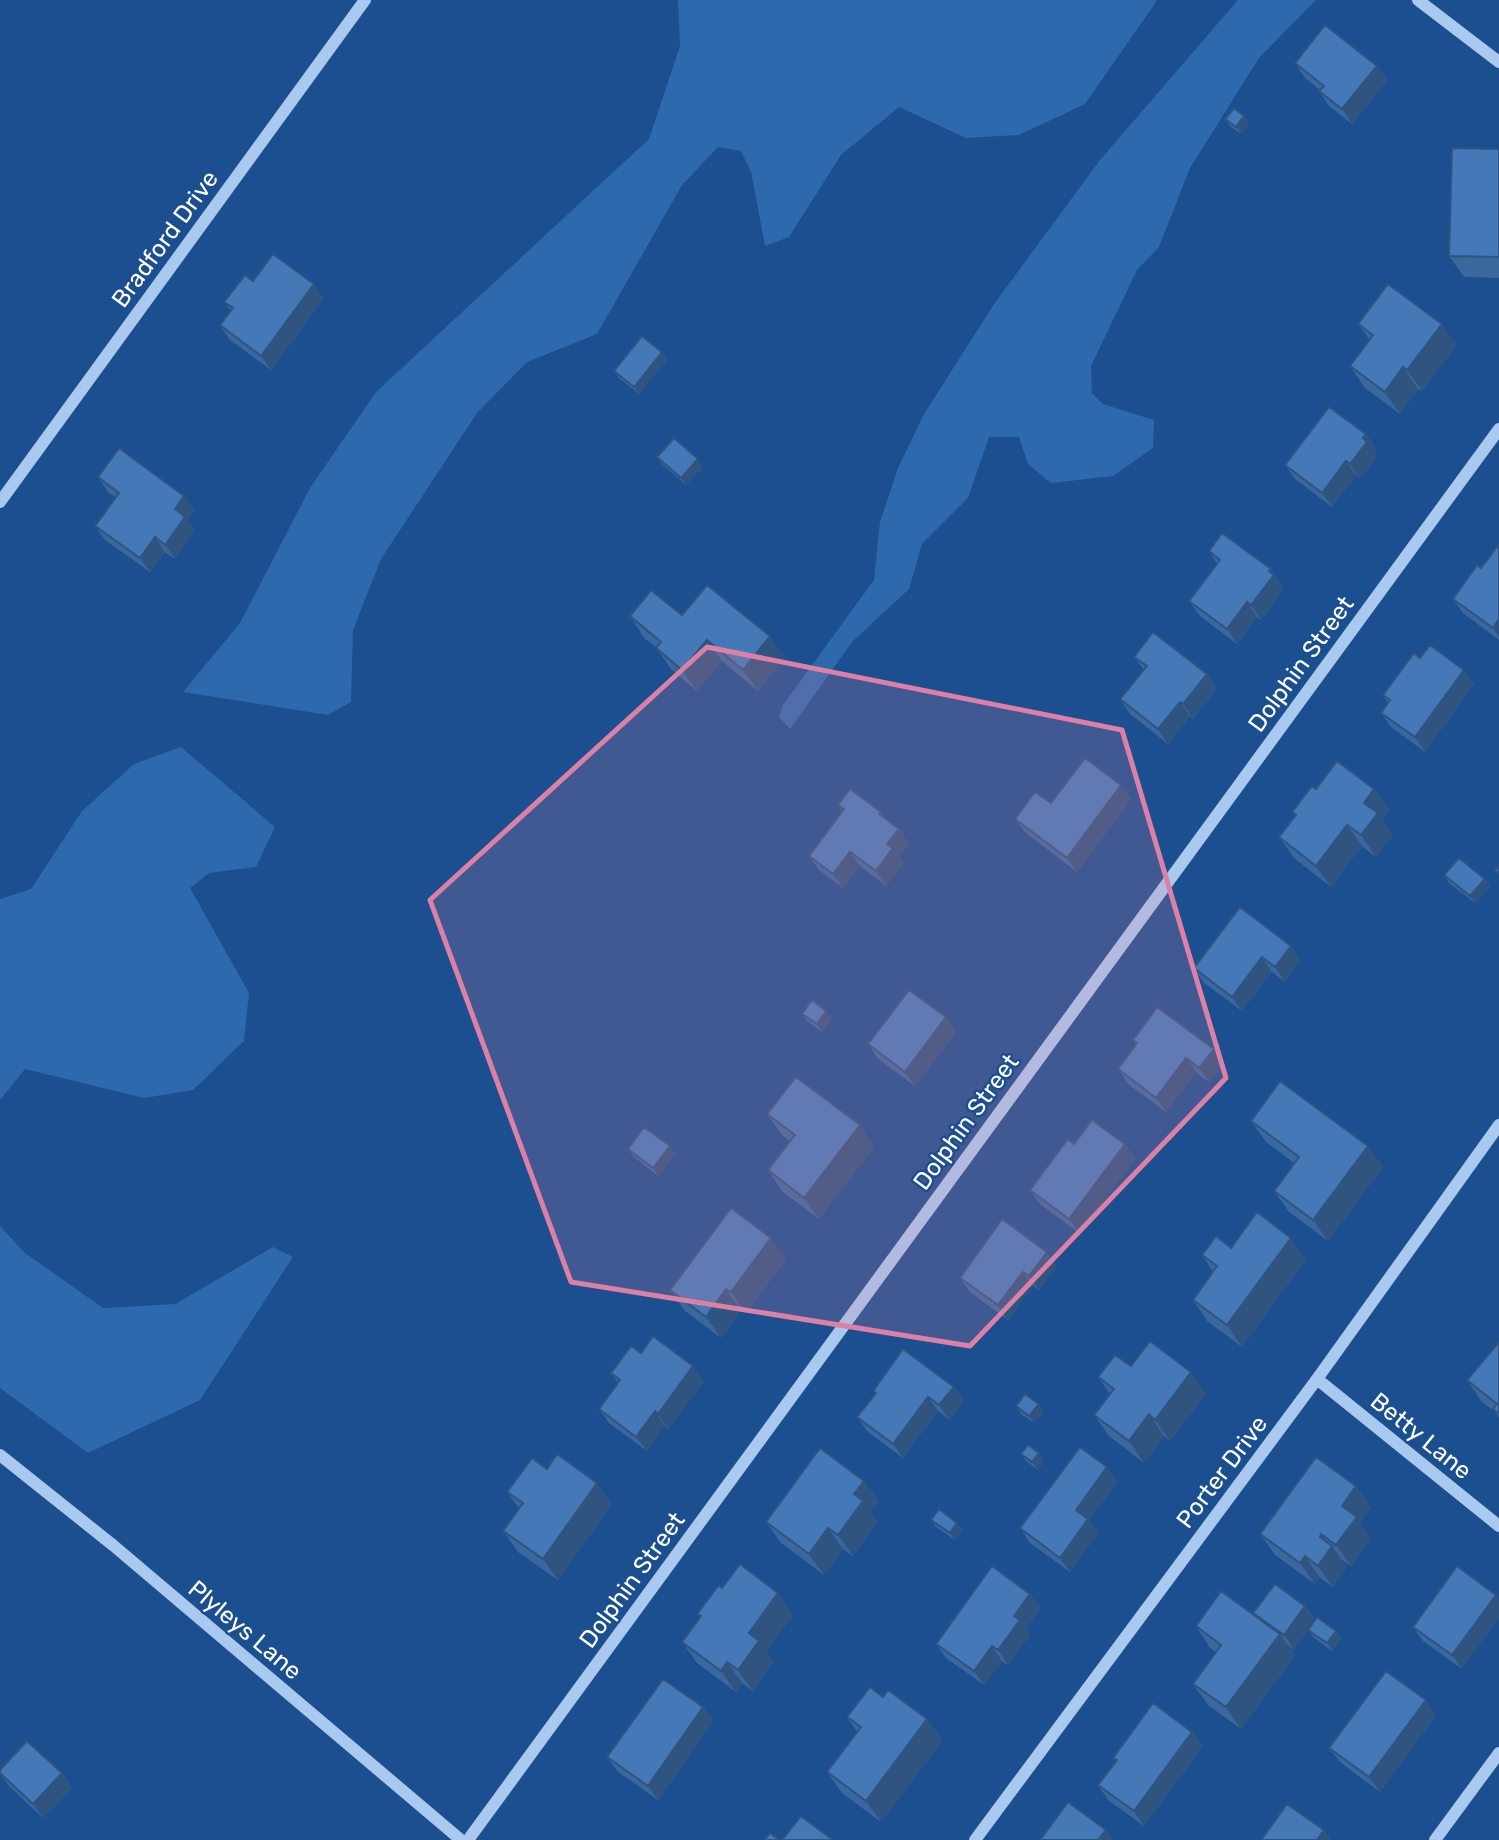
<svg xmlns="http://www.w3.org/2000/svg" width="1499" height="1840" viewBox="0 0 1499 1840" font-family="Rubik,sans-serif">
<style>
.green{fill:#2e69ad}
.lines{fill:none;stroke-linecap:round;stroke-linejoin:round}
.minor{stroke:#a9c9ee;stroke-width:12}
.wall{fill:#3a679d}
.shaded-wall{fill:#305480}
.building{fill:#4478b7;stroke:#305480;stroke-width:2}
.marked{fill:#dd80a5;fill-opacity:0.2;stroke:#dd80a5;stroke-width:5;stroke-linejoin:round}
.labels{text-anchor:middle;stroke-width:5;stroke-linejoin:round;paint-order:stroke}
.street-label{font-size:24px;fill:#fff;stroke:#1b4f8f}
</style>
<rect width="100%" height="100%" fill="#1b4f8f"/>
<path class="green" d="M678,0H1156V2L1085,104L1019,135L966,138L899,107L841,155L789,237L765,246L751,172L741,151L718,147L682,185L597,334L527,362L477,413L381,559L353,630L351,702L328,715L183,692L240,623L310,488L376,392L649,139L680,46Z
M1238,0H1316L1259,58L1190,168L1159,247L1137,270L1091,366L1092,393L1103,404L1154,420L1153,448L1113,476L1051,483L1028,464L1019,437H989L968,498L922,544L909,589L852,642L790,729L779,717L783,705L874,580L880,522L898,468L924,414L994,304L1100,160Z
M181,747L275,827L256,867L209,873L190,888L249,993L244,1041L193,1090L144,1098L25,1069L0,1100V899L31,889L82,811L134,764Z
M0,1226L25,1253L103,1308L175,1304L273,1247L293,1257L200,1400L88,1453L0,1388Z"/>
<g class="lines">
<path class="minor" d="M1418,0L1499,62
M0,502L365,0
M1317,1379L1499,1526
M0,1455L114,1546L461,1840
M468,1840L1499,429
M975,1840L1317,1379L1499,1125
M1435,1840L1499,1753"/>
</g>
<path class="wall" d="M1295,63L1377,66L1387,80L1352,124L1329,106L1319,91L1320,90L1305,78Z
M1244,116L1249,124L1241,134L1230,126L1225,119Z
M1499,149V278L1464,277L1449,256Z
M253,281L324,298L271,370L230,340L220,325L231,311L224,302Z
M1358,324L1457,345L1422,391L1418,389L1400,414L1365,388L1350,366L1370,340Z
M667,360L639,394L619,378L614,371Z
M1366,434L1376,449L1374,451L1377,456L1360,479L1356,475L1332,507L1295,479L1285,465Z
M657,457L703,467L686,485L662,464Z
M98,477L195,510L188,520L195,531L175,559L165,552L150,572L105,540L95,526L116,498L108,492Z
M1499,544V640L1463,613L1453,599L1481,568Z
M1209,551L1271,569L1284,589L1261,620L1257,617L1237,644L1200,616L1189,601L1217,564Z
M682,615L785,657L758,691L722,661L697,691L671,669L656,648V647L644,638L630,616Z
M1134,657L1217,688L1193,719L1190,716L1168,744L1130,714L1120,699L1144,670Z
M1474,684L1425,752L1391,727L1381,713L1388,703L1383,695Z
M1316,789H1374L1389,810L1382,819L1393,835L1376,857L1362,846L1331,887L1294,858L1279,837L1295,816L1292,812Z
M1131,799L1077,872L1026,833L1015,819L1051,803Z
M838,805L881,812L888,821L899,829L909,844L899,857L903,863L886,886L860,866L843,888L819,870L809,856L842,811Z
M1444,875L1485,879L1490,886L1475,903L1449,883Z
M1240,907L1301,960L1285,982L1272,972L1242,1011L1204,983L1194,968Z
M802,1014L832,1018L822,1032L807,1021Z
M946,1017L956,1032L915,1086L878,1059L868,1044Z
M1133,1040L1214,1049L1224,1063L1209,1082L1196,1072L1166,1112L1128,1084L1118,1069L1136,1045Z
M767,1114L874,1147L819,1219L783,1192L768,1170L790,1141L782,1135Z
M1251,1121L1368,1146L1383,1167L1328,1241L1289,1212L1274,1191L1294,1163L1266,1142Z
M1074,1144H1125L1135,1159L1079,1233L1040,1204L1030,1190Z
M670,1146L675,1153L658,1176L633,1156L628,1149Z
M1202,1255L1306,1259L1242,1347L1207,1321L1193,1300L1213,1272Z
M786,1259L746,1313L741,1310L721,1338L685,1311L670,1290Z
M1057,1267L1039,1290L1033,1286L1008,1320L970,1292L960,1278Z
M1499,1342V1418L1495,1412L1482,1402L1467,1380Z
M641,1353L704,1381L668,1429L665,1426L647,1451L609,1423L599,1409L618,1383L611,1373Z
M1131,1366L1206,1393L1170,1441L1164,1436L1144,1463L1109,1436L1094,1415L1110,1394L1098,1377Z
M954,1387L964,1401L949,1420L938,1411L903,1458L868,1432L857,1417L875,1394L873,1391Z
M1039,1404L1044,1411L1034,1423L1021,1414L1016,1406Z
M1039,1453L1044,1461L1038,1470L1026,1461L1021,1454Z
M547,1469L612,1504L558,1580L518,1552L503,1531L519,1508L507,1492Z
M864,1481L879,1502L871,1512L878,1522L853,1556L843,1549L824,1575L781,1543L766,1522Z
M1117,1482L1089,1520L1098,1533L1070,1572L1030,1543L1020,1528Z
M1371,1507L1360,1523L1371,1539L1351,1566L1342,1560L1347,1567L1333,1587L1320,1578L1315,1584L1275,1555L1260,1534Z
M931,1520L957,1523L963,1530L955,1540L936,1527Z
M1457,1566L1462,1669L1423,1641L1413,1627Z
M722,1588L778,1593L793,1615L766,1651L774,1662L753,1691L742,1683L736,1692L697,1663L682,1642L700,1618L697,1614Z
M1030,1594L1040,1608L1026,1628L1030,1635L1008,1665L1002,1661L984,1685L946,1658L936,1644Z
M1305,1606L1315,1620L1336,1631L1341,1639L1332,1651L1313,1637L1308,1630L1294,1650L1288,1645L1295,1655L1241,1729L1208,1705L1193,1684L1216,1652L1210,1648L1196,1626L1255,1616L1253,1613Z
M703,1707L713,1722L658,1800L617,1771L607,1757Z
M1436,1715L1380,1792L1340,1762L1329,1748Z
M847,1717L927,1719L942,1741L881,1822L842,1793L827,1772L857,1732Z
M1192,1732L1203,1746L1144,1826L1108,1800L1098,1785L1116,1761L1113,1758Z
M62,1773L72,1788L43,1818L9,1786L0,1774Z"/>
<path class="shaded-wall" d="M1377,66L1387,80L1352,124L1342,109Z
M1244,116L1249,124L1241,134L1236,127Z
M314,284L324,298L271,370L261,356Z
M1442,324L1457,345L1422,391L1407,370Z
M662,352L667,360L639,394L634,387Z
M1403,367L1418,389L1400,414L1385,392Z
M1366,434L1376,449L1374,451L1377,456L1360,479L1350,464L1363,438Z
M698,459L703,467L686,485L681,478Z
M1346,461L1356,475L1332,507L1322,493Z
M184,496L195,510L188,520L195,531L175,559L165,545L175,509Z
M155,537L165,552L150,572L140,558Z
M1271,569L1284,589L1261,620L1251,605Z
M1247,602L1257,617L1237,644L1227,629Z
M1499,619V637L1493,628Z
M770,636L785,657L758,691L743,670Z
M707,640L722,661L697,691L682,670Z
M1464,670L1474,684L1425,752L1415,737Z
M1207,674L1217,688L1193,719L1183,704Z
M1180,702L1190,716L1168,744L1158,729Z
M1121,785L1131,799L1077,872L1067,858Z
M1374,789L1389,810L1382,819L1393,835L1376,857L1361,835L1364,803Z
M1347,825L1362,846L1331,887L1316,866Z
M899,829L909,844L899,857L903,863L886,886L876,871L887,844Z
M850,852L860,866L843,888L833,874Z
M1485,879L1490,886L1475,903L1470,896Z
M1291,946L1301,960L1285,982L1275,967Z
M1262,957L1272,972L1242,1011L1232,997Z
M826,1011L832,1018L822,1032L817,1024Z
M946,1017L956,1032L915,1086L905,1072Z
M1214,1049L1224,1063L1209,1082L1199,1068Z
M1186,1058L1196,1072L1166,1112L1156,1098Z
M860,1125L874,1147L819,1219L804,1198Z
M1125,1144L1135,1159L1079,1233L1069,1219Z
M670,1146L675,1153L658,1176L653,1168Z
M1368,1146L1383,1167L1328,1241L1313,1220Z
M771,1238L786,1259L746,1313L731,1292Z
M1291,1238L1306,1259L1242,1347L1227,1325Z
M1047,1252L1057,1267L1039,1290L1029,1276Z
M1023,1272L1033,1286L1008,1320L998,1305Z
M726,1289L741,1310L721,1338L706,1317Z
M693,1366L704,1381L668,1429L658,1414Z
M1191,1372L1206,1393L1170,1441L1155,1420Z
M954,1387L964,1401L949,1420L939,1405Z
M928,1397L938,1411L903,1458L893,1444Z
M1039,1404L1044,1411L1034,1423L1029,1416Z
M655,1411L665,1426L647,1451L636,1437Z
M1149,1414L1164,1436L1144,1463L1129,1441Z
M1039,1453L1044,1461L1038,1470L1032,1462Z
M1107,1467L1117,1482L1089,1520L1098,1533L1070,1572L1060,1558L1076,1510Z
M864,1481L879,1502L871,1512L878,1522L853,1556L838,1535L854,1494Z
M597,1483L612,1504L558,1580L543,1559Z
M1356,1486L1371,1507L1360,1523L1371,1539L1351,1566L1336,1545L1342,1506Z
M957,1523L963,1530L955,1540L950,1533Z
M828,1528L843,1549L824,1575L809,1554Z
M1321,1534L1331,1548L1332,1546L1347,1567L1333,1587L1318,1566L1320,1537Z
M1305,1556L1320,1578L1315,1584L1300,1563Z
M778,1593L793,1615L766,1651L774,1662L753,1691L738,1670L749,1633Z
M1030,1594L1040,1608L1026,1628L1030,1635L1008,1665L998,1650L1014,1616Z
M1496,1595L1499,1600V1618L1462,1669L1452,1655Z
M1305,1606L1315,1621L1294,1650L1284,1635Z
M1336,1631L1341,1639L1332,1651L1327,1643Z
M1280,1634L1295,1655L1241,1729L1226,1707Z
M992,1646L1002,1661L984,1685L974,1671Z
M727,1662L742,1683L736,1692L721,1671Z
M1426,1700L1436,1715L1380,1792L1369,1777Z
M703,1707L713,1722L658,1800L648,1786Z
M927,1719L942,1741L881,1822L866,1801Z
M1192,1732L1203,1746L1144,1826L1134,1811Z
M62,1773L72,1788L43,1818L33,1804Z
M1106,1830L1113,1840H1098Z
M1324,1830L1331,1840H1317Z"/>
<path class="building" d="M1325,25L1377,66L1342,109L1319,91L1324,86L1295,63Z
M1234,108L1244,116L1236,127L1225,119Z
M1452,148L1499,149V257L1449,256Z
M273,254L314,284L261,356L220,325L233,308L224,302L245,275L253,281Z
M1388,284L1442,324L1407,370L1403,367L1385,392L1350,366L1373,335L1358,324Z
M642,336L662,352L634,387L614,371Z
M1329,407L1366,434L1363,438L1367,442L1350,464L1346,461L1322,493L1285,465Z
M674,438L698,459L681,478L657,457Z
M119,448L184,496L175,509L185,517L165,545L155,537L140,558L95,526L119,493L98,477Z
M1222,533L1271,569L1269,571L1274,575L1251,605L1247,602L1227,629L1189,601L1220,560L1209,551Z
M1499,544V619L1493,628L1453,599L1477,565L1481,568Z
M707,585L770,636L743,670L707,640L682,670L656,648L661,642L630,616L651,590L682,615Z
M1153,632L1207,674L1183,704L1180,702L1158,729L1120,699L1147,666L1134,657Z
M1430,645L1464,670L1415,737L1381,713L1390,700L1383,695L1414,653L1420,658Z
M1085,758L1121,785L1067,858L1015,819L1035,792L1051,803Z
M1337,761L1374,789L1364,803L1378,813L1361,835L1347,825L1316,866L1279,837L1296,815L1292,812L1312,786L1316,789Z
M850,789L881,812L879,814L899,829L887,844L893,848L876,871L850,852L833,874L809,856L844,809L838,805Z
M1459,858L1485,879L1470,896L1444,875Z
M1499,865V873L1495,871Z
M1240,907L1291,946L1275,967L1262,957L1232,997L1194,968Z
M909,990L946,1017L905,1072L868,1044Z
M812,1000L826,1011L817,1024L802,1014Z
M1157,1007L1214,1049L1199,1068L1186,1058L1156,1098L1118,1069L1137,1043L1133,1040Z
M796,1077L860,1125L804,1198L768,1170L795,1135L767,1114Z
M1280,1081L1368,1146L1313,1220L1274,1191L1299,1157L1251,1121Z
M1092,1120L1125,1144L1069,1219L1030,1190L1068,1139L1074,1144Z
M644,1127L670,1146L653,1168L628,1149Z
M731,1208L771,1238L731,1292L726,1289L706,1317L670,1290Z
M1257,1212L1291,1238L1227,1325L1193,1300L1217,1266L1202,1255L1216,1236L1231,1248Z
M1002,1219L1047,1252L1029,1276L1023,1272L998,1305L960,1278Z
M653,1336L693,1366L658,1414L655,1411L636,1437L599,1409L620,1380L611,1373L631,1346L641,1353Z
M1150,1341L1191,1372L1155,1420L1149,1414L1129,1441L1094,1415L1114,1389L1098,1377L1115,1355L1131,1366Z
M1499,1342V1414L1493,1409L1497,1404L1467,1380Z
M903,1349L954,1387L939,1405L928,1397L893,1444L857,1417L876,1393L873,1391Z
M1025,1394L1039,1404L1029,1416L1016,1406Z
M1028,1445L1039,1453L1032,1462L1021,1454Z
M1080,1447L1107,1467L1076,1510L1088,1519L1060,1558L1020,1528Z
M820,1448L864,1481L854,1494L863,1501L838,1535L828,1528L809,1554L766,1522Z
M557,1454L597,1483L543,1559L503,1531L523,1503L507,1492L532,1458L547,1469Z
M1316,1457L1356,1486L1342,1506L1357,1517L1336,1545L1321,1534L1320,1537L1332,1546L1318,1566L1305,1556L1300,1563L1260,1534Z
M939,1509L957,1523L950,1533L931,1520Z
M740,1564L778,1593L749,1633L759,1641L738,1670L727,1662L721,1671L682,1642L701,1616L697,1614L719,1585L722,1588Z
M992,1566L1030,1594L1014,1616L1020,1620L998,1650L992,1646L974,1671L936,1644Z
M1457,1566L1496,1595L1452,1655L1413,1627Z
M1275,1584L1305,1606L1284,1635L1253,1613Z
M1221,1591L1280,1634L1226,1707L1193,1684L1221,1645L1196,1626Z
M1317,1617L1336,1631L1327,1643L1308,1630Z
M1386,1671L1426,1700L1369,1777L1329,1748Z
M663,1679L703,1707L648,1786L607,1757Z
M870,1687L883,1697L888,1690L927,1719L866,1801L827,1772L861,1727L847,1717Z
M1153,1703L1192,1732L1134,1811L1098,1785L1117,1760L1113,1758Z
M27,1741L62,1773L33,1804L0,1773V1770Z
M1068,1802L1106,1830L1098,1840H1040Z
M1287,1804L1324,1830L1317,1840H1261Z
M801,1816L833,1840H782Z
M770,1833L779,1840H764Z"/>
<path class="marked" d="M707,647L1122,730L1226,1078L970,1346L571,1282L430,900Z"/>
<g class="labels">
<g class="street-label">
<text transform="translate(165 239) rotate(-54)" y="8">Bradford Drive</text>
<text transform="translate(1301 664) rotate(-54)" y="8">Dolphin Street</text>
<text transform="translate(966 1122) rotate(-54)" y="8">Dolphin Street</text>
<text transform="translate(1421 1436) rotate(39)" y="8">Betty Lane</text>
<text transform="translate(1222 1472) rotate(-53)" y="8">Porter Drive</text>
<text transform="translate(632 1580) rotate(-54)" y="8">Dolphin Street</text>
<text transform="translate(245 1630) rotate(40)" y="8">Plyleys Lane</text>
</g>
</g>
</svg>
